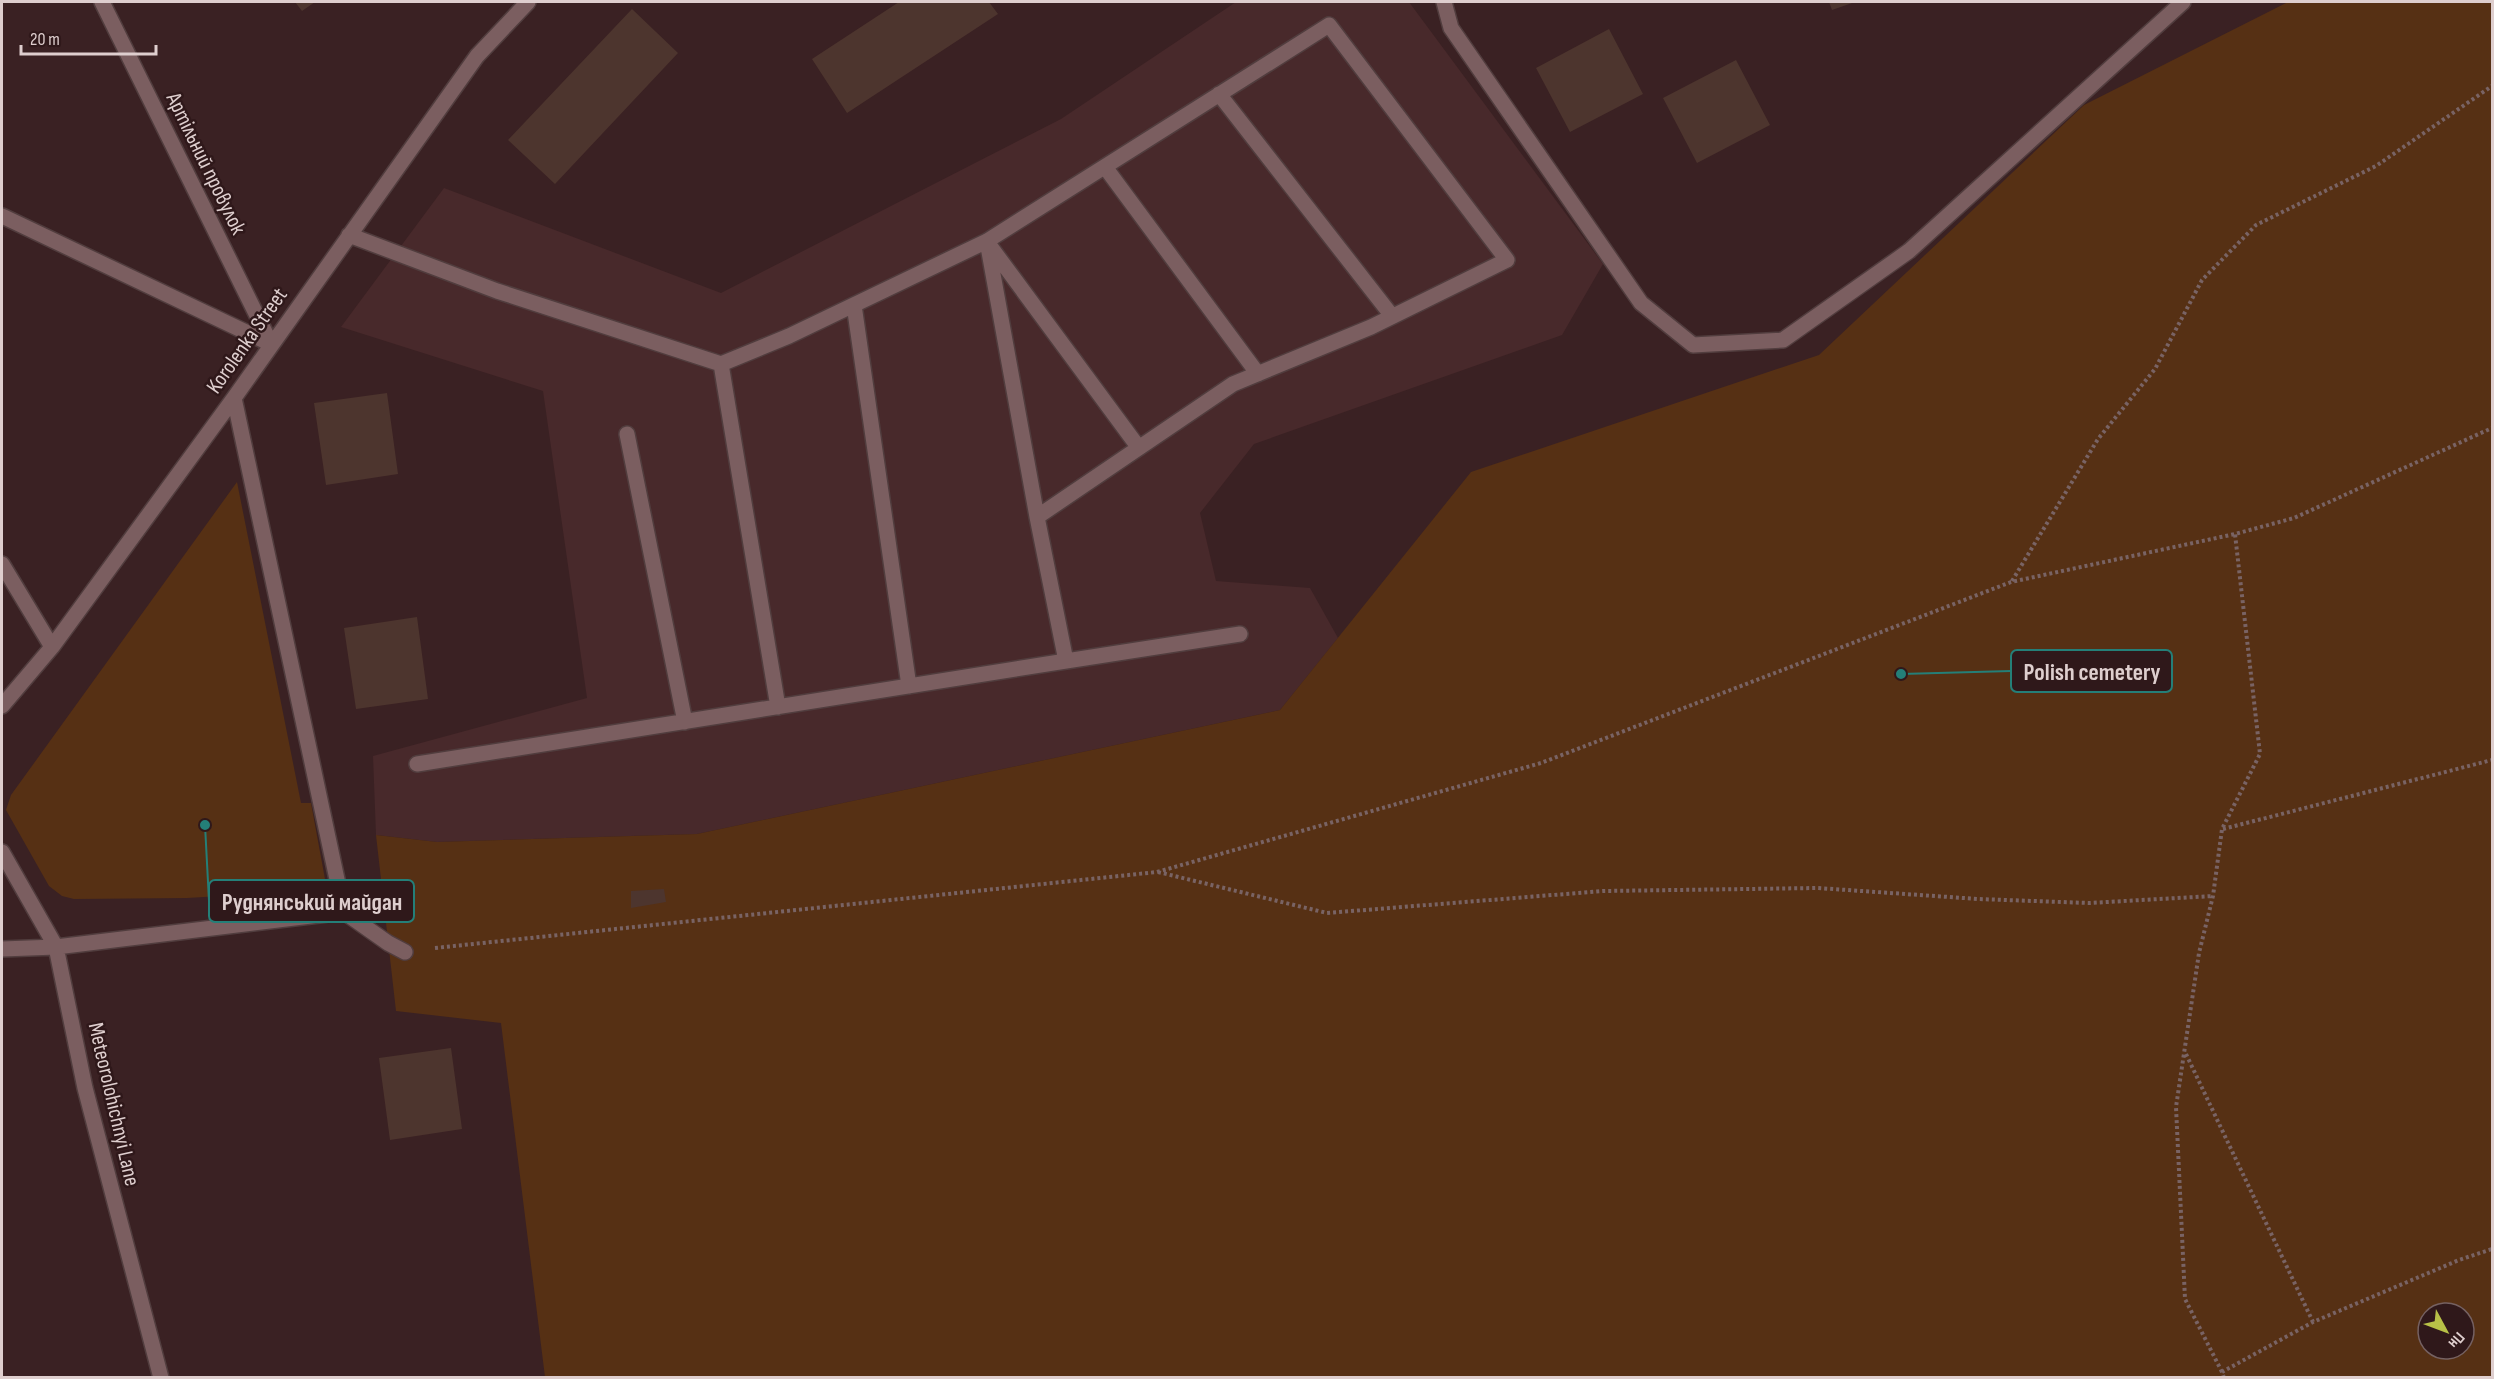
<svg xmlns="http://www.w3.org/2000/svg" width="2494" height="1379" viewBox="0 0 2494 1379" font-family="'Sofia Sans Condensed',sans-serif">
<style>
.built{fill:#48292b}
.green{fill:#563014;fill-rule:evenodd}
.building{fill:#4d352e}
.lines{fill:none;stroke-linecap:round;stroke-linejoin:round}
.minor-casing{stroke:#513d3e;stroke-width:18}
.path{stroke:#796364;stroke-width:4;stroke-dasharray:3 3;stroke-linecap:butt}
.minor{stroke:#7b5e60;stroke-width:15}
.labels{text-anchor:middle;stroke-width:5;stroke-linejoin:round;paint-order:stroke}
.street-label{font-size:22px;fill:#decece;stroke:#2f181a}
.leader{fill:none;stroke:#247f78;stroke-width:2}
.callout-dot{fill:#247f78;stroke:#2f181a;stroke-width:2}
.callout{fill:#2f181a;stroke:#247f78;stroke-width:2}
.callout-label{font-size:24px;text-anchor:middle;font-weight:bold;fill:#decece}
</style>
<rect width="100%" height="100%" fill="#3a2123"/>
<path class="built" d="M1236,2H1409L1603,264L1562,335L1254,444L1200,513L1216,581L1310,588L1338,638L1280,710L697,834L437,842L376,835L373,756L587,698L543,391L341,327L444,188L721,293L1061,119Z"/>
<path class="green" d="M2288,2H2492V1377H545L501,1023L396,1011L376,835L437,842L697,834L1280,710L1471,472L1819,355L2084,105ZM2428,1313H2464V1349H2428Z
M237,482L301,803H311L327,890L187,898L74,899L62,896L49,886L6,810L11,795Z"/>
<path class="building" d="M295,2H315L302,11Z
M899,2H989L998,14L847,113L812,59Z
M1829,2H1855L1832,10Z
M632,9L678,53L555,184L508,140Z
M1609,29L1643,94L1570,132L1536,68Z
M1736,60L1770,125L1697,163L1663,98Z
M387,393L398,474L326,485L314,403Z
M417,617L428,699L356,709L344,628Z
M664,889L666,902L631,908V891Z
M451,1048L462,1129L390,1140L379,1058Z"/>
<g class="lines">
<g class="minor-casing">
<path id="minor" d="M102,2L271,344
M1444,2L1451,28L1641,303L1693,345L1783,340L1909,251L2183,2
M1219,94L1392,316
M1105,167L1258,374
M2,216L271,344
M349,235L497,291L721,364L789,336L987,241L1329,25L1507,260L1371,327L1233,384L1037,517L987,241
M990,246L1139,448
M854,305L909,686
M721,364L778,707
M234,398L344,912
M627,434L685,722
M1037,517L1066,661L1240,634
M2,564L52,647
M2,706L52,647L234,398L477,56L528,2
M417,764L1066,661
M2,852L56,947L85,1088L161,1378
M344,912L388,943L405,952
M2,949L56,947L344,912"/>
</g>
<path class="path" d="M2012,581L2098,439L2155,369L2202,280L2256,225L2376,166L2492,86
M2223,829L2492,760
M1158,872L1327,913L1603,891L1818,888L1978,899L2089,903L2213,896
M435,948L1157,872L1541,763L2011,582L2235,534L2294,518L2492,428
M2186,1054L2313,1322
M2222,1372L2185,1299L2176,1107L2199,953L2213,896L2222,829L2260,754L2235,534
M2224,1378L2222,1372L2313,1322L2459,1260L2492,1249"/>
<use href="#minor" class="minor"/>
</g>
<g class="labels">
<g class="street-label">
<text transform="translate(207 163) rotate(64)" y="8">Артільний провулок</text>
<text transform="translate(246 340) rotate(-55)" y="8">Korolenka Street</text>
<text transform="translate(115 1104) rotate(77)" y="8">Meteorolohichnyi Lane</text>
</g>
</g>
<path class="leader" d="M1901 674L2011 671M205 825L209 901"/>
<g class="callout-dot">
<circle cx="1901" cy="674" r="6"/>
<circle cx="205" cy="825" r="6"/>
</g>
<g class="callout">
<rect x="2011" y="650" width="161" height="42" rx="6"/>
<rect x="209" y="880" width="205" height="42" rx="6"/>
</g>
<g class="callout-label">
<text x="2092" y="680">Polish cemetery</text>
<text x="312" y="910">Руднянський майдан</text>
</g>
<rect width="2494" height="1379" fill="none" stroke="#decece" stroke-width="6"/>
<g transform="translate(2446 1331) rotate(131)"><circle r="28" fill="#2f181a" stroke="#756162" stroke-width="1.5"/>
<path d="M0-4.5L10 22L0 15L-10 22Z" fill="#b8c147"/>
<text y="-9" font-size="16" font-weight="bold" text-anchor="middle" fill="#decece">Пн</text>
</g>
<path d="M21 45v9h135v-9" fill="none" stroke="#decece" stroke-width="3"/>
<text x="30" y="45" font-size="18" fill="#decece" stroke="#2f181a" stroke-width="4.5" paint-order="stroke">20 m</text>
</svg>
